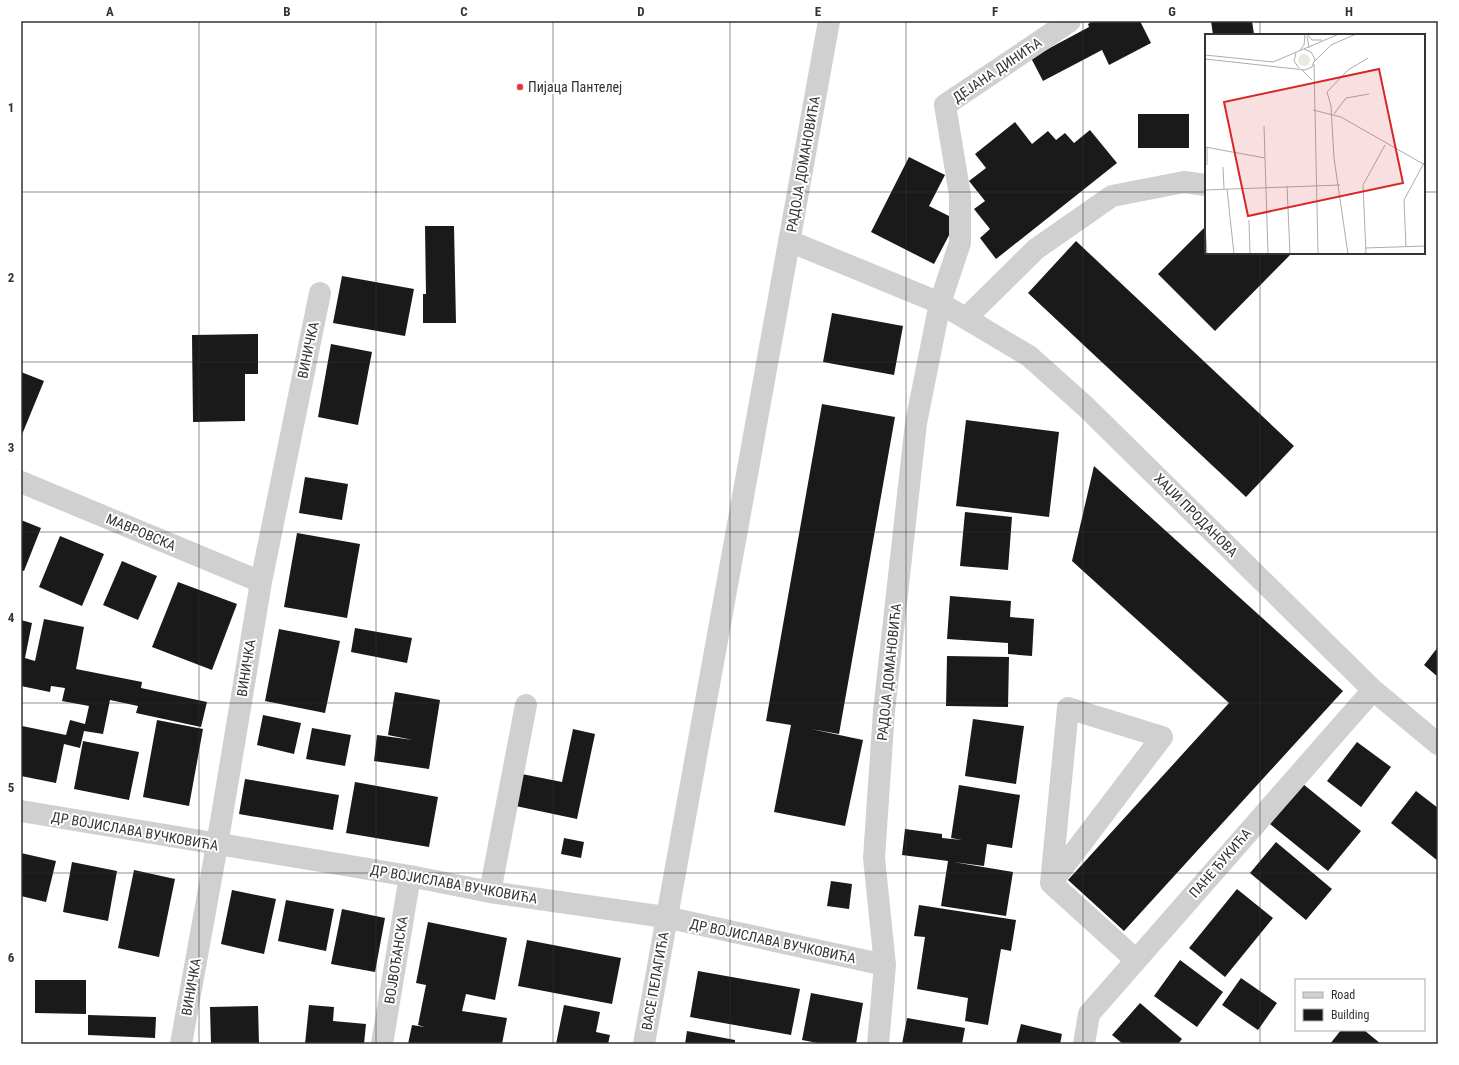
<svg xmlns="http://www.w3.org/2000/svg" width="1459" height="1065" viewBox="0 0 1459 1065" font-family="'Roboto Condensed',sans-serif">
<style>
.building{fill:#1a1a1a}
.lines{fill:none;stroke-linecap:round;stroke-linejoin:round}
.minor{stroke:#d0d0d0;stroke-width:22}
.grid{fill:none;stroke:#333;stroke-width:1;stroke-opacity:0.55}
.poi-dot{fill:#e63946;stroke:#fff;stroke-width:1.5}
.labels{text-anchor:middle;stroke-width:4;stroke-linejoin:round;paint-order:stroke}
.street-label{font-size:14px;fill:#333;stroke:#fff}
.poi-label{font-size:14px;fill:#333;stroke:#fff;text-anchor:start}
.inset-road{fill:none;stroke:#adadad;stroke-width:1}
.view{fill:#d62828;fill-opacity:0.15;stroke:#d62828;stroke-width:2}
.inset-edge{fill:none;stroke:#333;stroke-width:2}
.neatline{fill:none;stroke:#333;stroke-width:1.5}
.grid-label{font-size:13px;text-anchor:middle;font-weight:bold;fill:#333}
</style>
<rect width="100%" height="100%" fill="#fff"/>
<path class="building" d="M1093,21H1140L1151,43L1109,65L1102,50L1043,81L1031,58L1089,27L1088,24Z
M1211,21H1252L1254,34L1213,35Z
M1138,114H1189V148H1138Z
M1015,122L1032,144L1048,131L1056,140L1065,133L1074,143L1090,130L1117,163L996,259L980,238L990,229L974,209L985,201L969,181L986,168L975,154Z
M909,157L945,175L929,206L957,220L934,264L871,232Z
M425,226H454L456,323H423V294H426Z
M1206,226V253H1292L1215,331L1158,274Z
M1076,241L1294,446L1246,497L1028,293Z
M342,276L414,289L405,336L333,323Z
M832,313L903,326L894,375L823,362Z
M258,334V374H245V421L193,422L192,335Z
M331,344L372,352L358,425L318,417Z
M21,372L44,381L21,437Z
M822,404L895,417L839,734L811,729L863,740L845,826L774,812L791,725L766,721Z
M966,420L1059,432L1049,517L956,506Z
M1094,466L1343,691L1124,931L1068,880L1229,703L1072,561Z
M305,477L348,484L342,520L299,513Z
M965,512L1012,517L1008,570L960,566Z
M21,520L41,528L24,571L21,570Z
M297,533L360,544L347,618L284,607Z
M60,536L104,554L82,606L39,587Z
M122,561L157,576L138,620L103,605Z
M178,582L237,604L212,670L152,647Z
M950,596L1011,601L1010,617L1034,619L1032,656L1008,654V643L947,639Z
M44,619L84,627L76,669L142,682L141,688L207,702L201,727L136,713L138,706L110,700L103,734L84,731L80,748L64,744L56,783L21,776L22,726L66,735L70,720L85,724L89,706L62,701L65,688L51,686L50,692L21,686V620L32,623L25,658L35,661Z
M355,628L412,638L407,663L351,652Z
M279,629L340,641L325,713L265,701Z
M1438,647V677L1424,665Z
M947,656L1009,657L1008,707L946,706Z
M395,692L440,700L429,769L374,761L377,735L413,740L388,735Z
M263,715L301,723L294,754L257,745Z
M973,719L1024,726L1016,784L965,776Z
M157,720L203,729L189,806L143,797Z
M312,728L351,735L345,766L306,759Z
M573,729L595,734L577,819L511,805L517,773L562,782Z
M83,741L139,752L129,800L74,789Z
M1357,742L1391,767L1361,807L1327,781Z
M245,779L339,795L333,830L239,814Z
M355,782L438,797L429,847L346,833Z
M1303,784L1361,831L1328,871L1270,824Z
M959,785L1020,795L1012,848L987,844L984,866L953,862L1013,872L1006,916L941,906L948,861L902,855L905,829L942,834V838L962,840L951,838Z
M1416,791L1438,808V861L1391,823Z
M564,838L584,842L581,858L561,854Z
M1276,842L1332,889L1306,920L1250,873Z
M21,853L56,861L46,902L21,896Z
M72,862L117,871L108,921L63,912Z
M134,870L175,879L159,957L118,948Z
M831,881L852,884L849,909L827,906Z
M1237,889L1273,918L1225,977L1189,948Z
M232,890L276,899L264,954L221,944Z
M286,900L334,909L326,951L278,941Z
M919,905L1016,920L1011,951L1001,949L988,1025L965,1021L968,998L917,989L925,937L914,936Z
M342,909L385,918L375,972L331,964Z
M428,922L507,938L495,1000L466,994L462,1011L507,1018L502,1044H408L412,1025L425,1027L418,1025L426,985L416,983Z
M527,940L621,958L612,1004L518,986Z
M1180,960L1223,992L1197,1027L1154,996Z
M698,971L800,989L791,1035L690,1017Z
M1241,978L1277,1003L1258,1030L1222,1005Z
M35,980H86V1014L35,1013Z
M811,993L863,1003L856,1044H823L802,1040Z
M1140,1003L1182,1039L1178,1044H1123L1112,1035Z
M309,1005L334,1007L333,1021L366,1024L364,1044H305Z
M564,1005L600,1012L596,1032L610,1035L608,1044H556Z
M258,1006L259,1044H211L210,1007Z
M88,1015L156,1017L155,1038L88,1035Z
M907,1018L965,1028L962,1044H902Z
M1021,1024L1062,1034L1060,1044H1016Z
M1341,1030H1364L1381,1044H1330Z
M687,1031L735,1040V1044H685Z"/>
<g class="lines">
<path class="minor" d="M789,241L940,303L1029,356L1086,407L1373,690L1438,744
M966,318L1036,249L1112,196L1184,182L1206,185
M21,482L261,582
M21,811L410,876L490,892L665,917L885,965
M1051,883L1068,708L1162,737L1051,883L1136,960
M490,892L526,705
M181,1044L217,845L261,582L320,293
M382,1044L410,876
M644,1044L829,21
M878,1044L885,965L874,858L884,711L916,423L940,303L960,243V195L945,105L1070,21
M1084,1044L1089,1014L1373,690"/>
</g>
<path class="grid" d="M199,21V1044M376,21V1044M553,21V1044M730,21V1044M906,21V1044M1083,21V1044M1260,21V35M21,192H1206M1424,192H1438M1260,253V1044M21,362H1438M21,532H1438M21,703H1438M21,873H1438"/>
<circle class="poi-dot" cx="520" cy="87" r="4"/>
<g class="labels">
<g class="street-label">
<text transform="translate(997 70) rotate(-34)" y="5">ДЕЈАНА ДИНИЋА</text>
<text transform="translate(803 164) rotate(-80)" y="5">РАДОЈА ДОМАНОВИЋА</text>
<text transform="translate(308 350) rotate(-78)" y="5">ВИНИЧКА</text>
<text transform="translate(1196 515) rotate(45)" y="5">ХАЏИ ПРОДАНОВА</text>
<text transform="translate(141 532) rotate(23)" y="5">МАВРОВСКА</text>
<text transform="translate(246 668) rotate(-81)" y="5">ВИНИЧКА</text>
<text transform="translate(889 672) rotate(-84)" y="5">РАДОЈА ДОМАНОВИЋА</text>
<text transform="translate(135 831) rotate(10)" y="5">ДР ВОЈИСЛАВА ВУЧКОВИЋА</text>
<text transform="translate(1220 863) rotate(-49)" y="5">ПАНЕ ЂУКИЋА</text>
<text transform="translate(454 884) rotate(10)" y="5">ДР ВОЈИСЛАВА ВУЧКОВИЋА</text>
<text transform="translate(773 941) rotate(12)" y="5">ДР ВОЈИСЛАВА ВУЧКОВИЋА</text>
<text transform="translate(396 960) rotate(-81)" y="5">ВОЈВОЂАНСКА</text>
<text transform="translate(655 981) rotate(-80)" y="5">ВАСЕ ПЕЛАГИЋА</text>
<text transform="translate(191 987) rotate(-80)" y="5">ВИНИЧКА</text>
</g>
<g class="poi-label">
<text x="528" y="92">Пијаца Пантелеј</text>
</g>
</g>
<g transform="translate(1205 34)">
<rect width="220" height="220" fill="#fff"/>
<path d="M93 26a6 6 0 1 1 12 0a6 6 0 1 1-12 0Z" fill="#e6ecdf"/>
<path class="inset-road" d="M102,0L107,6H117M102,2L104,14M95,16L99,11L100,0M91,19L89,27L94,34M0,21L68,28L134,0M0,25L100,36L107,33L110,25L106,18L99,15M110,27L126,11L151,0M109,30L113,220M97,36L107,46M108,76L136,83L220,131M129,80L141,64L164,60M59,92L63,220M0,113L60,124M0,132L2,130V113M18,133L19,155M82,152L85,220M22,155L29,220M0,156L135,151M44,186L45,220M0,193L2,220M201,213L199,166L220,127M160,214L220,212M143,220L129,124L126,72L122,58L143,36L163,24M161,220L158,151L180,111"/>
<path class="view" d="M174,35L198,149L43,182L19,68Z"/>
<rect width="220" height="220" class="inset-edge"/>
</g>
<rect width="1459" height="1065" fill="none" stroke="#ffffff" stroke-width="44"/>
<rect x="1295" y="979" width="130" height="52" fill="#ffffff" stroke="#adadad"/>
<rect x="1303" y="992" width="20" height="6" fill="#d0d0d0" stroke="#adadad"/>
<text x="1331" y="999" font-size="12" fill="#333333">Road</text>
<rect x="1303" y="1009" width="20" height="12" fill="#1a1a1a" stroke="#adadad"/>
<text x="1331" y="1019" font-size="12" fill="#333333">Building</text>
<rect x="22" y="22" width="1415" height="1021" class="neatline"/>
<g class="grid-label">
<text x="110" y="16">A</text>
<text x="287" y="16">B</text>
<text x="464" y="16">C</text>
<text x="641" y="16">D</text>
<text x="818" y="16">E</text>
<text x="995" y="16">F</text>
<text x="1172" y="16">G</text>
<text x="1349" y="16">H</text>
<text x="11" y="112">1</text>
<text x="11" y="282">2</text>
<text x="11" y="452">3</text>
<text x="11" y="622">4</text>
<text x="11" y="792">5</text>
<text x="11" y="962">6</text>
</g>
</svg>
